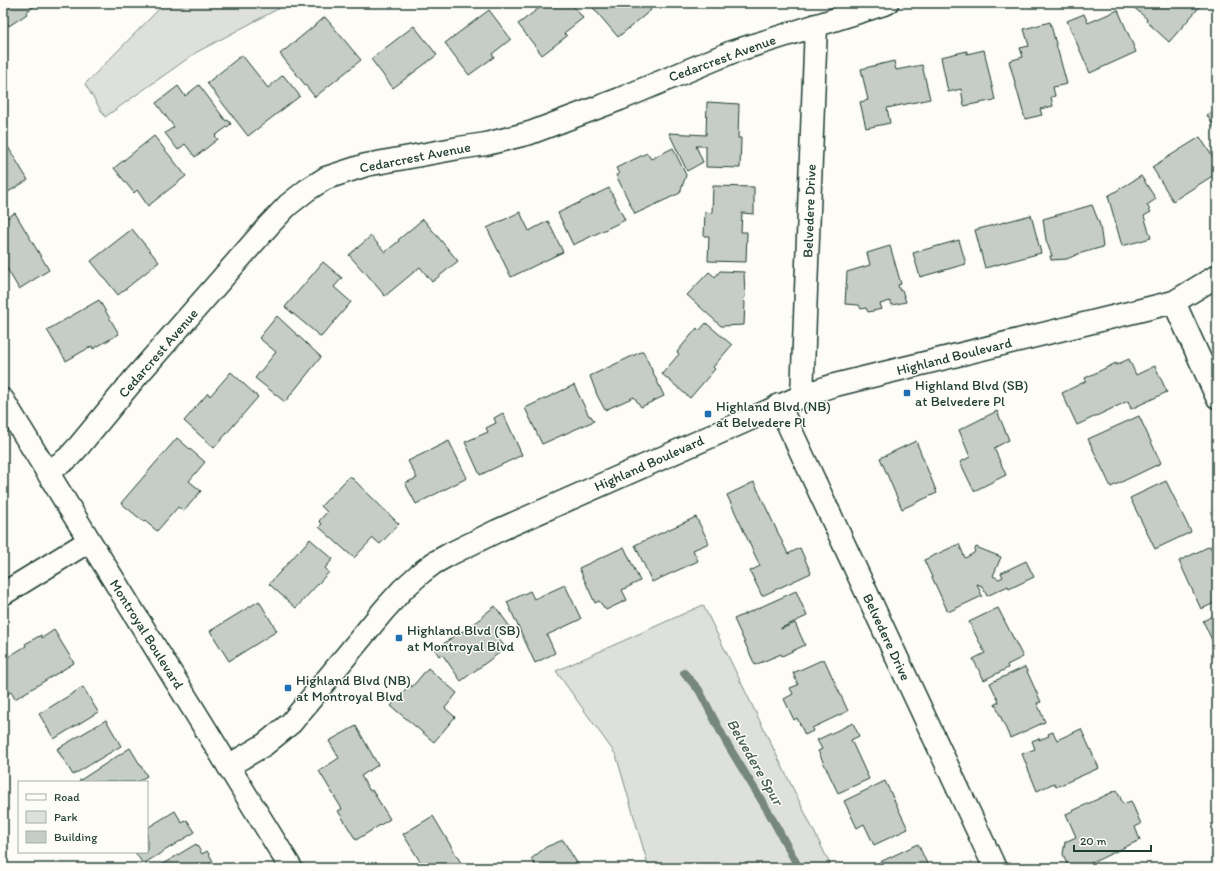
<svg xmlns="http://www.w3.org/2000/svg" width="1220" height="871" viewBox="0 0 1220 871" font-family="Itim,sans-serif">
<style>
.green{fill:#dde0db;stroke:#7e8e88}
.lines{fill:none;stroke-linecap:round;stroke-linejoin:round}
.stream{stroke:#75877f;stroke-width:8}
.building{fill:#c6cdc7;stroke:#1f3d34}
.minor-casing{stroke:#1f3d34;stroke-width:25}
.minor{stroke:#fdfcf7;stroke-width:22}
.poi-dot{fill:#1f6fb2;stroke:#fdfcf7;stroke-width:1.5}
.labels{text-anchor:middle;stroke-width:3;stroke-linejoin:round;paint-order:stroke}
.street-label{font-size:14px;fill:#1f3d34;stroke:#fdfcf7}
.poi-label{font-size:14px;fill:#1f3d34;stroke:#fdfcf7;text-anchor:start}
.water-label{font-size:15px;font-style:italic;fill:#435c53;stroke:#fdfcf7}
</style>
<rect width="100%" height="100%" fill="#fdfcf7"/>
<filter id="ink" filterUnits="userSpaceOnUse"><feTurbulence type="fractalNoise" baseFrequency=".025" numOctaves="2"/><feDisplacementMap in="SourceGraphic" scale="8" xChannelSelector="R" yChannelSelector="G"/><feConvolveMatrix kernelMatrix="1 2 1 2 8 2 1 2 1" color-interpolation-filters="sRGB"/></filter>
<g filter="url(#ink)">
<path class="green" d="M165,3H289L197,52L105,117L85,84Z
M703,605L832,868H649L616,755L556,671Z"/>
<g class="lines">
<path class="stream" d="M684,673L699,690L726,742L768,811L799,868"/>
</g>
<path class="building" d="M3,3H39L26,12L27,14L9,26L8,24L3,27Z
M546,3H571L583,18L564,33L567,36L542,55L518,24Z
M589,3H646L651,10L618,37Z
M1129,3H1203L1169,42L1146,21L1147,19Z
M489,10L511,39L492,54L494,57L469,75L445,43Z
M1118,10L1136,52L1090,73L1067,21L1084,14L1088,23Z
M325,17L361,60L315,97L280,54Z
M1050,22L1067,84L1053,87L1055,96L1051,97L1053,106L1040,109L1042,115L1025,119L1009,61L1023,57L1020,48L1029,46L1024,29Z
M414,26L437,55L393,88L371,59Z
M984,50L995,100L964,106L961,89L948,92L941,57L967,51V54Z
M242,55L268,88L283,75L300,96L248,136L207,83Z
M894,61L896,70L922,65L930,99L887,108L890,123L866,128L860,102L868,100L861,69Z
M199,85L226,121L228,120L231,124L215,136L218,139L195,157L185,144L178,150L165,133L174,127L156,103L178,86L185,96Z
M707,102L739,104L738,138H741L740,168L706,167V146H696L703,162L687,171L669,133L706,135Z
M1217,109V132L1207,115Z
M154,136L186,176L148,206L137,190L134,193L114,168Z
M1200,137L1217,164V173L1173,201L1152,167Z
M8,147L28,180L3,195V150Z
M673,148L686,175L680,193L635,214L616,175L619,174L616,168L647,153L651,159Z
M1141,176L1156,199L1147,205L1151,212L1144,216L1151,238L1122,246L1108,196Z
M713,186L754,187V214L742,213L741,232H747L746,262L708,261L709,236H704L705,212L712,213Z
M609,188L625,220L573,245L558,213Z
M1092,205L1100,225L1103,247L1078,254L1067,259L1051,260L1050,256H1052L1046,240L1043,219Z
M520,212L529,231L548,221L563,252L511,277L487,228Z
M15,213L49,270L19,289L3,262V220Z
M1031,215L1041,253L985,268L975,230Z
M423,219L458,261L432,282L420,267L385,296L365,272H364L349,255L371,236L385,252L399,241L398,240Z
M132,229L159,262L118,295L91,261Z
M959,240L966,264L920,277L913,253Z
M890,246L901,284L898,285L900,291L902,290L906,302L892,305L890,301L880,304L882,309L868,312L866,308L861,309L859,305L845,304L847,272L870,265L867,253Z
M323,262L342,278L334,287L351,302L321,337L285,307Z
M720,271L744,272L745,297L743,300L745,302L744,325L721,326L687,295L709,272L715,277Z
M99,300L119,334L93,349L92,346L66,361L47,330Z
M277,316L321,357L285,402L255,378L276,352L259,338Z
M706,323L732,345L713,367L715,369L690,398L662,374L679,354L677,352L697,328L699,331Z
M643,351L664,396L641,407L634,397L605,410L597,395L590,376Z
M1129,359L1136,375L1155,366L1167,392L1131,409L1128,401L1077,425L1062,393L1086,381L1085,378L1116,363V365Z
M231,372L258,397L214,448L184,421L208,393L210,396Z
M574,385L589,416H591L594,421L542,444L525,408Z
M997,411L1009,440L994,448L1006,475L974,491L960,462L970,457L959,430Z
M503,413L522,455L480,475L465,442L488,432L486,428L496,423L494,418Z
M1139,416L1161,463L1111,487L1088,439Z
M177,438L205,462L189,481L201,491L184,511L178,507L157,531L145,521L144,522L121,503Z
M449,441L467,478L416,504L405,483L417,478L408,461Z
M916,441L937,493L902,509L880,458Z
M350,476L399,524L380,544L373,538L354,558L319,527L322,524L319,521L327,512L321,506Z
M1166,481L1191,532L1155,549L1130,498Z
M754,482L788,554L800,548L811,573L762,596L750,571L760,566L727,495Z
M696,517L709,543L693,550L698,561L652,582L635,545Z
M310,539L333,559L325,568L329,572L296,608L269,584Z
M959,544L965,558L974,553L976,547L1001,557L993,576L999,579L1003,577L1001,573L1026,561L1034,577L1009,589L1008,586L987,596L982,586L977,584L982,596L948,612L924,560Z
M1210,546L1217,561V602L1201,609L1179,561Z
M624,547L640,581L622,590L627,600L606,610L599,601L595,603L579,568Z
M565,585L581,619L547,635L555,653L535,663L507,602L530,591L534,599Z
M796,591L807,616L781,628V629L795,623L805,645L782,656L781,654L755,665L734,619Z
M259,601L277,631L229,661L210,631Z
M495,606L510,627L497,637L506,648L461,681L442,654L439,656L435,650L461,631L462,632L482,618L481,617Z
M998,608L1023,657L1007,665L1008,668L984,680L973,659L985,653L969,622Z
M1217,614V651L1203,621Z
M54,630L74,663L15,699L11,692L5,696L3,693V660L26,646L25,644L41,635L42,638Z
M824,659L848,711L812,728L813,731L805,735L797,718L794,720L784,699L793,694L790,688L798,685L793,673Z
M1025,667L1041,702L1037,703L1045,722L1010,738L995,704L999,702L990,683Z
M428,668L457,693L445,708L455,717L434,742L391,706L410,684L412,687Z
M83,687L98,712L54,739L39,714Z
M106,720L121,746L73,775L57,749Z
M853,723L859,736L851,740L869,779L838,793L818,751L822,749L817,740Z
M356,726L378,765L361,776L370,791L372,790L390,819L356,840L338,811L342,809L319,771L339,758L329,741Z
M1081,729L1099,768L1056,787L1054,783L1037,791L1022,754L1035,749L1032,741L1039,738V740L1049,736L1048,734L1053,732L1057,740Z
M130,748L147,776L137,782H80L79,781Z
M885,781L908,829L874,845L864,824L857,828L844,801Z
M1117,790L1123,804L1131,801L1141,824L1135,827L1140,840L1081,868H1075L1067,864L1063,854L1065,842L1076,837L1066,814Z
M175,811L182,823L187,820L195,832L143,864L135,852H147V828Z
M433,816L464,868H424L403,834Z
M563,840L580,868H537L531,859L546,847Z
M196,844L202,854L207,851L213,861L203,868H156Z
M918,844L929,868H881L878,863Z"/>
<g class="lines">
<g class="minor-casing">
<path id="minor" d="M1174,302L1217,397
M802,396L816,25
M3,400L291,868
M779,405L995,868
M48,472L68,458L79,446L135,378L269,225L288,205L307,190L326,178L366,165L459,148L486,144L530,133L620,99L732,52L887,3
M3,594L89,541
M228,766L264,745L291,723L384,610L403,589L422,572L434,563L450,554L497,531L802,396L831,386L1174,302L1217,276"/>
</g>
<use href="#minor" class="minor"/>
</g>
</g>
<g class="poi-dot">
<rect x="903" y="389" width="8" height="8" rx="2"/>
<rect x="704" y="410" width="8" height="8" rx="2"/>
<rect x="395" y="634" width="8" height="8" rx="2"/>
<rect x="284" y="684" width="8" height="8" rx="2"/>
</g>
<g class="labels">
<g class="street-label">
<text transform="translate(722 58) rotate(-20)" y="5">Cedarcrest Avenue</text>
<text transform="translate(415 157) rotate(-11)" y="5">Cedarcrest Avenue</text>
<text transform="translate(809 211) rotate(-88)" y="5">Belvedere Drive</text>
<text transform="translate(158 353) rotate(-49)" y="5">Cedarcrest Avenue</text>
<text transform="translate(954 356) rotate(-14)" y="5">Highland Boulevard</text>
<text transform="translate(649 463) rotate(-24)" y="5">Highland Boulevard</text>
<text transform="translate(147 634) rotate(58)" y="5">Montroyal Boulevard</text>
<text transform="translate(887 637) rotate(65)" y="5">Belvedere Drive</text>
</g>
<g class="poi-label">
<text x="915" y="390">Highland Blvd (SB)<tspan x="915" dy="16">at Belvedere Pl</tspan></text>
<text x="716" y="411">Highland Blvd (NB)<tspan x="716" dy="16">at Belvedere Pl</tspan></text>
<text x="407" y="635">Highland Blvd (SB)<tspan x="407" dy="16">at Montroyal Blvd</tspan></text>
<text x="296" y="685">Highland Blvd (NB)<tspan x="296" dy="16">at Montroyal Blvd</tspan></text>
</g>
<g class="water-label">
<text transform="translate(755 762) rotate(60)" y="5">Belvedere Spur</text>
</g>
</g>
<rect width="1220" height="871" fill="none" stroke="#fdfcf7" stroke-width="16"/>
<rect x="8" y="8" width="1204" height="855" fill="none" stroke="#1f3d34" stroke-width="1.5" filter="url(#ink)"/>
<rect x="18" y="781" width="130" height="72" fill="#fdfcf7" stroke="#a4b0a9"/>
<rect x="26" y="794" width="20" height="6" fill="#fdfcf7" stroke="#a4b0a9"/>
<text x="54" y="801" font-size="12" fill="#1f3d34">Road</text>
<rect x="26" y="811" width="20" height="12" fill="#dde0db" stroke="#a4b0a9"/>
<text x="54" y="821" font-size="12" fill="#1f3d34">Park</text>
<rect x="26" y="831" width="20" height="12" fill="#c6cdc7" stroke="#a4b0a9"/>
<text x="54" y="841" font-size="12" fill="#1f3d34">Building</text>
<path d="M1074 845v6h77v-6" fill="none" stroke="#1f3d34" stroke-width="2"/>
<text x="1080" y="845" font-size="12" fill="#1f3d34" stroke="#fdfcf7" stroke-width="3" paint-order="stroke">20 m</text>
</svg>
